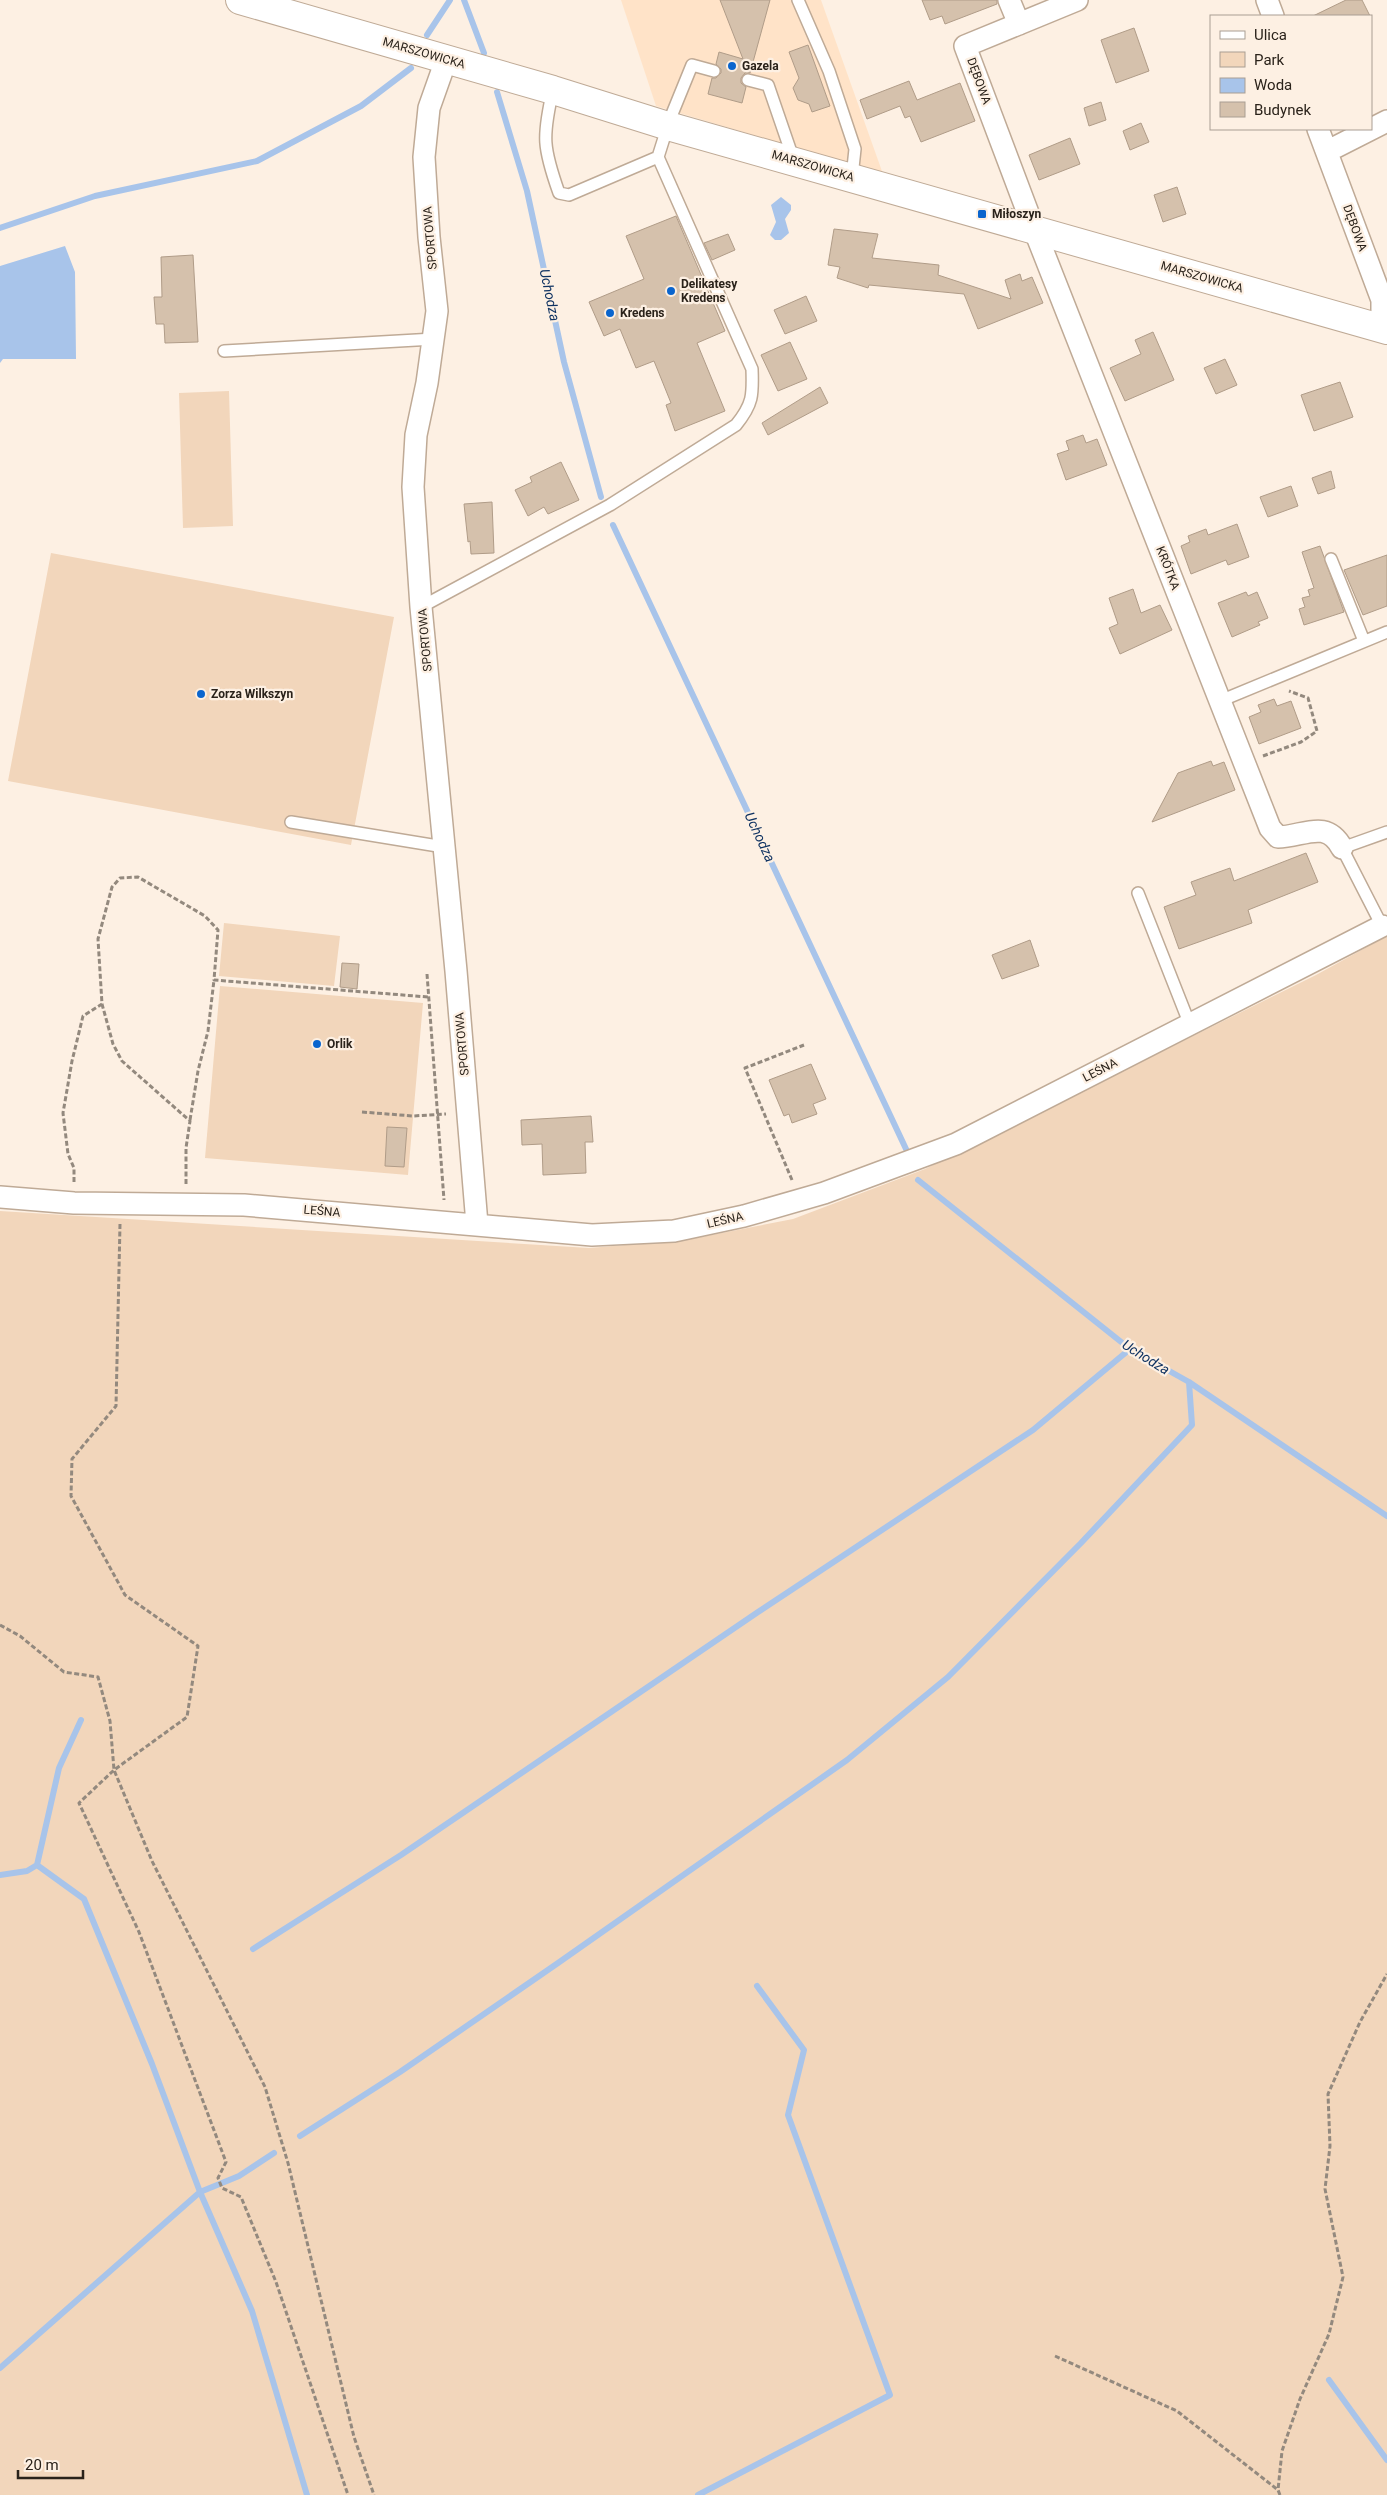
<svg xmlns="http://www.w3.org/2000/svg" width="1387" height="2495" viewBox="0 0 1387 2495" font-family="Roboto,sans-serif">
<style>
.built{fill:#ffe3c8}
.green{fill:#f2d6bb}
.water{fill:#a8c4ea}
.lines{fill:none;stroke-linecap:round;stroke-linejoin:round}
.stream{stroke:#a8c4ea;stroke-width:6}
.building{fill:#d5c1ac;stroke:#b09c88}
.lane-casing{stroke:#bfaa96;stroke-width:14}
.street-casing{stroke:#bfaa96;stroke-width:24}
.secondary-casing{stroke:#bfaa96;stroke-width:30}
.path{stroke:#93897e;stroke-width:3;stroke-dasharray:5 2.5;stroke-linecap:butt}
.lane{stroke:#fff;stroke-width:11}
.street{stroke:#fff;stroke-width:21}
.secondary{stroke:#fff;stroke-width:28}
.poi-dot{fill:#0a65ce;stroke:#fdf0e3;stroke-width:2}
.labels{text-anchor:middle;stroke-width:4.5;stroke-linejoin:round;paint-order:stroke}
.street-label{font-size:12px;fill:#2a221a;stroke:#fdf0e3}
.poi-label{font-size:12px;font-weight:bold;fill:#2a221a;stroke:#fdf0e3;text-anchor:start}
.water-label{font-size:14px;font-style:italic;fill:#103362;stroke:#fdf0e3}
</style>
<rect width="100%" height="100%" fill="#fdf0e3"/>
<path class="built" d="M621,0H821L883,174L656,106Z"/>
<path class="green" d="M229,391L233,526L183,528L179,393Z
M51,553L394,617L351,845L8,781Z
M224,923L340,936L334,986L219,976Z
M1387,936V2495H0V1211L589,1248L686,1240L793,1219L925,1169L1316,975Z
M220,986L423,1003L408,1175L205,1158Z"/>
<path class="water" d="M781,197L791,205V210L785,219L789,233L781,240H775L770,235L776,222L771,205Z
M65,246L75,272L76,359H3L0,363V266Z"/>
<g class="lines">
<path class="stream" d="M464,0L484,53
M427,35L450,0
M497,92L527,191L564,362L601,497
M0,228L95,196L257,161L361,106L411,68
M613,525L906,1149
M918,1180L1130,1349L1189,1382L1387,1516
M0,1875L27,1871L37,1865L59,1768L81,1720
M253,1949L401,1855L758,1612L1033,1430L1130,1349
M300,2136L400,2072L558,1963L847,1760L948,1677L1081,1543L1192,1425L1189,1382
M274,2153L239,2176L200,2192L252,2311L307,2495
M0,2368L200,2192L152,2064L84,1899L37,1865
M1329,2380L1387,2460
M698,2495L890,2395L788,2115L804,2050L757,1986"/>
</g>
<path class="building" d="M720,0H770L750,73H745L741,78V83L746,87L742,103L708,94L712,78H716L721,73V69L716,64L719,52L743,59Z
M922,0H997V4L945,24L942,16L930,20Z
M1346,0H1362L1370,16H1313Z
M1134,28L1149,71L1116,83L1101,40Z
M808,45L830,106L812,112L809,104L798,100L793,88L799,78L789,52Z
M909,81L917,100L960,83L975,121L921,142L910,116L905,118L900,106L867,119L860,100Z
M1101,102L1106,120L1089,126L1084,108Z
M1141,123L1149,142L1130,150L1123,131Z
M1070,138L1080,164L1039,180L1029,155Z
M1177,187L1186,214L1163,222L1154,195Z
M676,216L725,331L697,343L725,411L675,431L666,405L671,403L654,361L636,368L620,329L604,336L589,302L644,279L626,236Z
M834,229L878,234L872,258L939,265L938,275L1011,299L1005,280L1020,274L1022,281L1032,277L1043,303L978,329L964,294L869,285L868,288L837,278L840,267L828,265Z
M728,234L735,250L712,260L704,243Z
M193,255L198,342L165,343L164,324H156L154,297H162L161,257Z
M806,296L817,321L785,334L774,310Z
M1153,332L1174,380L1125,401L1110,368L1141,354L1135,340Z
M790,342L807,379L778,391L761,355Z
M1225,359L1237,385L1216,394L1204,368Z
M1340,382L1353,417L1314,431L1301,395Z
M820,387L828,403L768,435L762,423Z
M1083,435L1086,443L1097,439L1107,465L1066,480L1057,454L1069,450L1066,441Z
M561,462L579,500L548,514L544,507L528,516L515,490L532,482L530,477Z
M1331,471L1335,488L1318,494L1312,478Z
M1291,486L1298,506L1268,517L1260,497Z
M492,502L494,553L471,554L470,541L468,542L464,504Z
M1237,524L1249,557L1228,565L1226,560L1191,574L1181,546L1190,542L1188,536L1206,529L1208,535Z
M1320,546L1344,612L1304,625L1299,609L1305,607L1302,598L1310,596L1308,590L1314,588L1302,552Z
M1387,555V606L1363,615L1344,570Z
M1133,589L1141,613L1160,605L1172,630L1120,654L1109,628L1118,624L1109,598Z
M1246,592L1248,596L1257,592L1268,618L1258,622L1260,625L1232,637L1218,603Z
M1274,699L1277,706L1291,701L1301,728L1259,744L1249,717L1261,712L1258,705Z
M1211,761L1213,766L1224,762L1235,790L1152,822L1178,773Z
M1306,853L1318,882L1248,910L1252,923L1179,949L1164,907L1196,895L1191,882L1230,868L1234,881Z
M1030,940L1039,966L1002,979L992,955Z
M342,963L359,964L357,989L340,987Z
M811,1064L826,1099L813,1104L817,1114L792,1123L789,1114L784,1116L769,1080Z
M591,1116L593,1142H585L586,1173L543,1175L542,1144L522,1145L521,1120Z
M387,1127L407,1128L404,1167L385,1166Z"/>
<g class="lines">
<g class="lane-casing">
<path id="lane" d="M798,0L829,71L855,149L852,177
M748,80L768,85L791,152L790,159
M553,90C542,137 543,148 559,193L569,195L658,157L670,119L692,65L714,71
M224,351L434,339
M1331,559L1364,641
M421,607L610,505L736,425C753,404 753,395 752,369L658,157
M1220,701L1387,632
M291,822L444,847
M1138,893L1190,1025
M1386,924L1382,926L1342,848L1387,832"/>
</g>
<g class="street-casing">
<path id="street" d="M1009,0L1019,24
M1077,0L965,46L1031,221L1270,828L1278,837C1303,837 1326,818 1342,848
M1267,0L1273,16
M446,60L429,108L424,157L429,237L437,311L427,383L416,435L413,487L421,607L456,971L477,1224
M1318,129L1382,300V328
M1328,151L1387,121
M0,1197L74,1203L244,1205L592,1235L674,1231L744,1216L824,1193L956,1144L1382,926"/>
</g>
<g class="secondary-casing">
<path id="secondary" d="M240,0L553,90L668,126L1387,330"/>
</g>
<path class="path" d="M1263,756L1301,742L1317,731L1308,698L1289,691
M427,974L444,1200
M362,1112L413,1116L446,1114
M190,1120L198,1071L208,1031L214,980
M792,1180L745,1068L804,1045
M74,1182V1168L68,1154L63,1113L72,1061L83,1016L102,1004
M186,1184V1148L190,1121L122,1061L113,1044L102,1004L98,939L112,887L120,878L138,877L205,916L218,930L214,980L428,997
M120,1224L116,1406L72,1459L71,1496L125,1595L198,1646L187,1717L114,1770L79,1803L139,1932L226,2162L218,2178L222,2188L241,2197L276,2282L348,2495
M0,1625L20,1636L64,1672L98,1677L110,1721L114,1770L152,1861L265,2087L288,2163L354,2437L374,2495
M1055,2356L1177,2411L1278,2490
M1280,2495L1278,2490L1282,2451L1300,2399L1329,2334L1343,2277L1325,2189L1330,2146L1328,2094L1360,2022L1387,1974"/>
<use href="#lane" class="lane"/>
<use href="#street" class="street"/>
<use href="#secondary" class="secondary"/>
</g>
<g class="poi-dot">
<circle cx="732" cy="66" r="5"/>
<rect x="977" y="209" width="10" height="10" rx="2.5"/>
<circle cx="671" cy="291" r="5"/>
<circle cx="610" cy="313" r="5"/>
<circle cx="201" cy="694" r="5"/>
<circle cx="317" cy="1044" r="5"/>
</g>
<g class="labels">
<g class="street-label">
<text transform="translate(424 53) rotate(16)" y="4">MARSZOWICKA</text>
<text transform="translate(979 81) rotate(70)" y="4">DĘBOWA</text>
<text transform="translate(813 166) rotate(16)" y="4">MARSZOWICKA</text>
<text transform="translate(1355 228) rotate(70)" y="4">DĘBOWA</text>
<text transform="translate(430 238) rotate(-95)" y="4">SPORTOWA</text>
<text transform="translate(1202 277) rotate(16)" y="4">MARSZOWICKA</text>
<text transform="translate(1168 568) rotate(69)" y="4">KRÓTKA</text>
<text transform="translate(425 640) rotate(-95)" y="4">SPORTOWA</text>
<text transform="translate(462 1044) rotate(-95)" y="4">SPORTOWA</text>
<text transform="translate(1100 1070) rotate(-27)" y="4">LEŚNA</text>
<text transform="translate(322 1211) rotate(5)" y="4">LEŚNA</text>
<text transform="translate(725 1220) rotate(-13)" y="4">LEŚNA</text>
</g>
<g class="poi-label">
<text x="742" y="70">Gazela</text>
<text x="992" y="218">Miłoszyn</text>
<text x="681" y="288">Delikatesy<tspan x="681" dy="14">Kredens</tspan></text>
<text x="620" y="317">Kredens</text>
<text x="211" y="698">Zorza Wilkszyn</text>
<text x="327" y="1048">Orlik</text>
</g>
<g class="water-label">
<text transform="translate(550 295) rotate(78)" y="5">Uchodza</text>
<text transform="translate(760 837) rotate(65)" y="5">Uchodza</text>
<text transform="translate(1146 1357) rotate(32)" y="5">Uchodza</text>
</g>
</g>
<rect x="1210" y="15" width="162" height="115" fill="#fdf0e3" stroke="#a99e93"/>
<rect x="1220" y="31" width="25" height="8" fill="#ffffff" stroke="#a99e93"/>
<text x="1254" y="40" font-size="15" fill="#2a221a">Ulica</text>
<rect x="1220" y="52" width="25" height="15" fill="#f2d6bb" stroke="#a99e93"/>
<text x="1254" y="65" font-size="15" fill="#2a221a">Park</text>
<rect x="1220" y="78" width="25" height="15" fill="#a8c4ea" stroke="#a99e93"/>
<text x="1254" y="90" font-size="15" fill="#2a221a">Woda</text>
<rect x="1220" y="102" width="25" height="15" fill="#d5c1ac" stroke="#a99e93"/>
<text x="1254" y="115" font-size="15" fill="#2a221a">Budynek</text>
<path d="M18 2470v8h65v-8" fill="none" stroke="#2a221a" stroke-width="2.5"/>
<text x="25" y="2470" font-size="15" fill="#2a221a" stroke="#fdf0e3" stroke-width="4" paint-order="stroke">20 m</text>
</svg>
